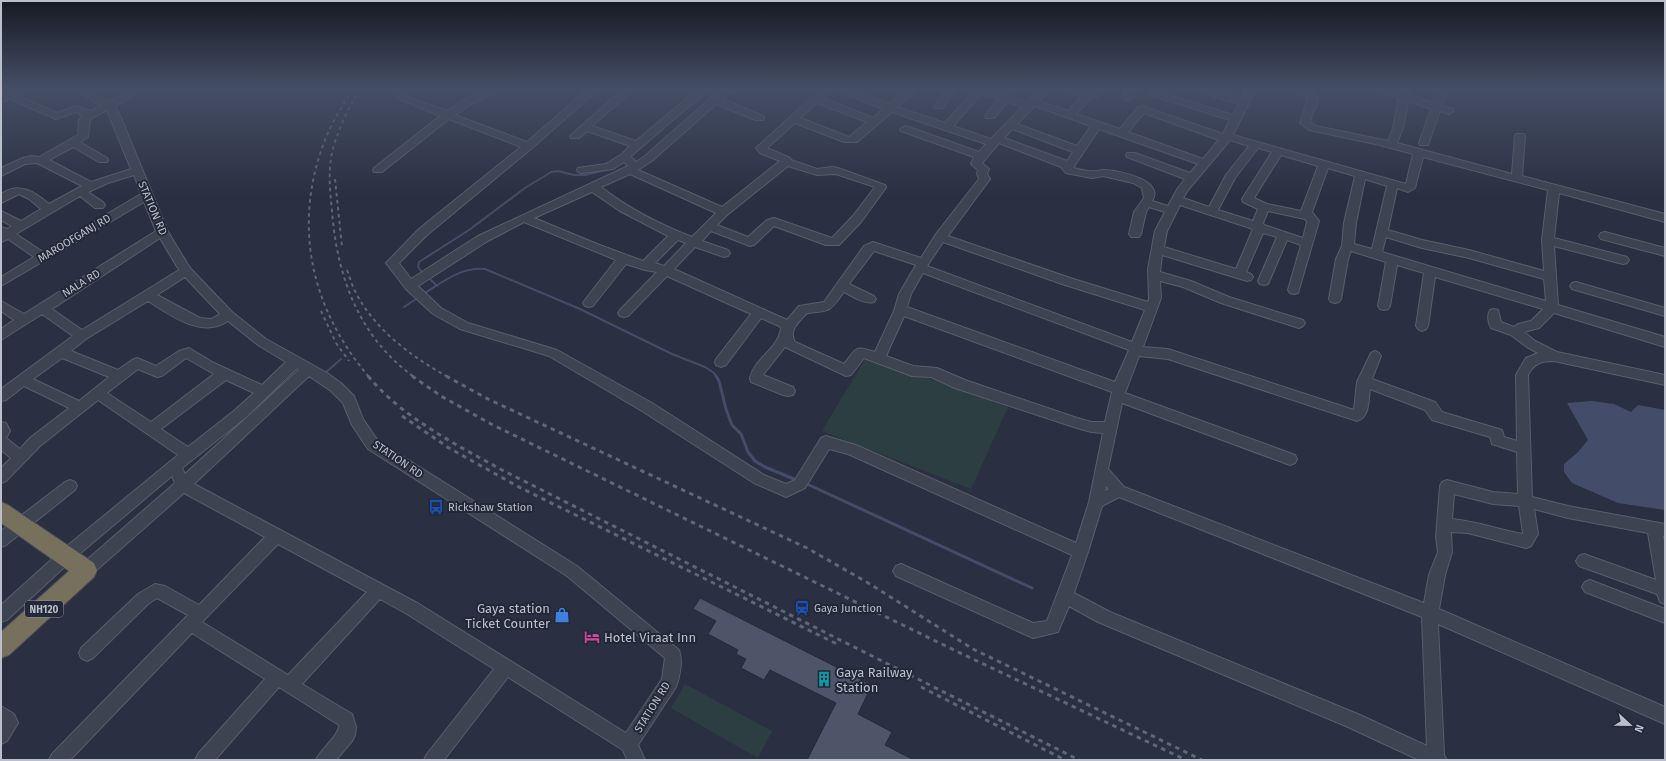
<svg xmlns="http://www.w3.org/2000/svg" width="1666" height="761" viewBox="0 0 1666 761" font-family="'Fira Sans',sans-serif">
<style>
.green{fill:#2d3e43}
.water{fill:#434d6a}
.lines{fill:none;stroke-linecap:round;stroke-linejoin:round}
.stream-far1{stroke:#434d6a;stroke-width:2}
.stream{stroke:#434d6a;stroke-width:3}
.building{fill:#4e5568;stroke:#242a38}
.minor-casing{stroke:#595e6b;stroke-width:2}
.highway-casing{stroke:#454b58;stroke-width:2}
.minor{fill:#3e4351;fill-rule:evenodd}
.highway{fill:#76705c;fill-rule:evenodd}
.rail-far1{stroke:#606678;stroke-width:2;stroke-dasharray:3.5 3.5;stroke-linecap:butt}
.rail{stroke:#606678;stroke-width:3;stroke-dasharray:4.5 4.5;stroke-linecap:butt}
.labels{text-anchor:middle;stroke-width:4;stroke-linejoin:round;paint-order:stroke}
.shield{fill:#222837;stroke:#8d929f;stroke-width:1}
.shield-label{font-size:10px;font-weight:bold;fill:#bbbfcb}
.street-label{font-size:11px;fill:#bbbfcb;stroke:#222837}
.poi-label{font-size:11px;fill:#bbbfcb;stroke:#222837;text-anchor:start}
.near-poi-label{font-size:13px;fill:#bbbfcb;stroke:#222837;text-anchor:start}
</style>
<rect width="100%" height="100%" fill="#2a3041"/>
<path class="green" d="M867,356L1008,407L971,489L822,431Z
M685,684L772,731L758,758L671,708Z"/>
<path class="water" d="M1592,401L1614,404L1631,412L1638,405L1665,410V510L1618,503L1572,483L1564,472V464L1578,452L1588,440L1567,403Z"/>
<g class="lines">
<path class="stream-far1" d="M687,107L713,89
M421,271L418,267L419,262L469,230L525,188L551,172L558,171L574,175H585L610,169
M430,279L437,286
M425,293C444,281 461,267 485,269L580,309L672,354L705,367L714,373L717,377
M404,307L416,299
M325,373L341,359"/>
<path class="stream" d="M716,376L719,381L726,409L732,425L741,434L748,452L755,461L765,467L794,479
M807,484L1032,588"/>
</g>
<path class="building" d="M700,598L872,685L858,714L892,732L885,745L914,760H807L836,703L770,670L764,680L741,668L746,659L736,654L738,650L708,634L716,621L693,609Z"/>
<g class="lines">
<g class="minor-casing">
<path id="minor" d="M16,89H29L18,96L57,113L76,106L91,111L101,106L75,89H87L109,102L131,89H143L115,107L119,113L168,232L190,268L232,312L266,339L327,373L341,383L354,396L363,419L378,441L577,566L679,650C683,660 680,677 676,687L638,745L645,760H627L623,750L508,677L444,760H424L427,754L494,669L407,614L380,599L302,684L352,714L356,727L355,735L352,741L336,760H316C321,749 339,736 339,725L279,687L215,760H195L198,754L265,679L192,633L70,760H49L52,754L188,615L157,598L148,604L93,658L87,661L81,658L79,653L81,648L138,594L155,584L165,586L199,605L265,537L184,493L91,575L86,577L81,575L78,570L81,565L175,483L172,476L71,561L7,620L1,622V605L61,551L178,455L98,400L40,446L6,481L1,483V468L11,458L1,450V422L6,423L10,431L6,438L20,449L30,438L69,408L24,386L6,400L1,401V389L73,336L42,314L1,340V329L14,320L1,311V301L24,314L156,231L144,202L1,286V277L34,257L8,239L1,242V227L7,229L12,226L1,220V211L21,221L41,209L29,199L19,194L1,203V194C19,181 35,192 49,204L82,186L37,163L25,164L1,176V168L23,158L32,156L39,157L78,135L79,120L83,115L76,112L56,119L10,99L1,103V96ZM107,110L131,169L91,182L49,160L73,147L99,162H107L108,160L107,158L80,142L88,137L90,119ZM134,175L141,194L43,252L16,234L80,196L95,208H103L105,205L103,202L88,192L108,183ZM160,238L179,270L82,330L52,309ZM185,277L220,314L211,319L200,318L157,295ZM148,301C170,315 202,339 228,321L258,345L286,362L262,385L214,363L189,348L179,351L156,366L137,358L132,360L118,370L71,351L86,339ZM62,358L109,377L79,401L33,379ZM186,358L214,374L151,422L107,393L138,369L157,377L162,376ZM297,368L299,370L185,474L182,468L245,418ZM309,376L331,391L343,403L352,425L368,449L567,576L665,658L662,679L626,733L419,604L194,484ZM226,380L254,393L235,410L188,447L161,429ZM278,544L367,592L288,675L202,622Z
M396,89H406L404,92L405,95L408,97L447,111C466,99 480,89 503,89L470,105L455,115L527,142L588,89H599L532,148L427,235L399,263L411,279L478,236L628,166L624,162L613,169L582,173L578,172L577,170L578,168L606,164L622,154L630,146L587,131L579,138H571L570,136L623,89H634L592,126L636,141L698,89H709L631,156V157L636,162L645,156L721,89H732L722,99L763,116L764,118L763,120H755L716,104L653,160L638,170L722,207L780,161L760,153L756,148L821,89H832L823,98L873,118L883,109L838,91L836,89H850L889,104L906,89H917L897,107L945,123L973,92L969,89H986L1002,94L1007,89H1017L1011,97L1027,102L1040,89H1050L1039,101L1068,111L1082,96L1064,91L1062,89H1078L1091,92L1094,89H1105L1096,98H1091L1076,114L1120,129L1138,107L1142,106L1223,134L1230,120L1150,95L1148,93L1153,90L1156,91L1233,115L1239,104L1197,91L1195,89H1211L1242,98L1246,89H1256L1233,135L1406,184L1413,154L1380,145L1309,130L1300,123L1308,98L1291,91L1289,89C1299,89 1322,88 1317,104C1315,110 1311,115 1310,122L1316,126L1388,141L1393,128L1399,98L1376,91L1374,89H1389L1400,93L1401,89H1411L1410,95L1433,103L1438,89H1448L1442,106L1453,109L1454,111L1449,114L1440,111L1428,145H1420L1419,143L1431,109L1408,101L1403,128L1397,143L1512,174L1515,136L1516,134H1524L1525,136L1522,176L1665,214V222L1559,193L1554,238L1627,257L1629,260L1627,263L1623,264L1554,246L1558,305L1665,337V347L1554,313L1539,328L1524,332L1535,341L1557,352L1665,375V385L1554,361C1542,361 1534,363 1528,375L1532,497L1568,506L1665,524V536H1663L1665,546V604L1660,602L1657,594L1579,566L1576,561L1579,556L1584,554L1656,580L1648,533L1568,518L1534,509L1538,534L1531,546L1526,548L1468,533L1451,532L1452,552L1445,575L1439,609L1665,707V724L1438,624L1444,755L1447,760H1419L1348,727L1098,622L1069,606L1058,632L1033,638L896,576L893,571L896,566L901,564L1033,623L1047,621L1072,555L848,454L829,449L805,488L786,497L754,483L642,411L549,356L460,329L433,314L406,289L386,263L419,229L521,147L449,119L382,172H374L373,170L374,168L440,116L397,98L394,92ZM981,94L998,99L985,116L986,118H994L1007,102L1022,107L991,139L953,126ZM817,103L867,122L849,137L800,118ZM1035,106L1091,126L1077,146L1017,124ZM892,112L986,144L979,152L909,127L905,126L900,129L901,131L974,157L971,164L978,170L977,174L979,179L936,234L921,258L873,242L864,246L824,302L799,306L787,320L674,269L695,247L724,257L728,256L730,253L728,250L702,241L711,231L750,246L754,245L774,226L826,245H839L861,222L885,189L886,187L885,185L838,168L832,167L817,169L791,160L790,158L767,148L795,123L844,142H857ZM1144,113L1219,140L1203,159L1128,132ZM1012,129L1073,152L1067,161L1004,138ZM1099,129L1198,164L1190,173L1135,153H1127L1126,155L1127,157L1185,179L1178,188L1168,206L1152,201C1166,180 1117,170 1104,170C1099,170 1095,172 1091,171C1085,171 1079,169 1073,168ZM1230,140L1249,146L1226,175L1209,207L1183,198L1188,190ZM999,143L1061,167L1066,173L1092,178L1103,176L1133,183L1142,188L1144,198L1134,212L1129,234L1131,237H1139L1141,234L1146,212L1149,207L1165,212L1155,231L1148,269L1149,298L1148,302L1070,278L948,236L990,179L987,174L989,169L982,163ZM1258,148L1272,152L1242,199L1243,202L1258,209L1253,221L1218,210L1235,178ZM1281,155L1318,166L1301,211L1267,204L1254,198ZM1423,157L1548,190L1542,240L1544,271L1469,250L1422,240L1388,230L1397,188L1408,192L1415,188ZM788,166L817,175L836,174L875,187L853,216L832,238L774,218L767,220L748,237L717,225L727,215ZM1328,168L1355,176L1344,223L1342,246L1336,259L1329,299L1331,302L1335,303L1339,302L1341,299L1348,259L1351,251L1386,262L1378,306L1380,309L1384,310L1388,309L1390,306L1397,265L1424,273L1416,326L1418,329L1422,331L1426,329L1428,326L1435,277L1543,309L1531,321L1518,324L1514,327L1501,322L1498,310L1494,309L1490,310C1487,315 1488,323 1491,328L1511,335L1527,347L1538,353L1526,358L1516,375L1517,441L1504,437L1502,430L1442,412L1435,402L1372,379L1381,356L1379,353L1375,351L1371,353L1357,382L1354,410L1168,349L1143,347L1161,298L1160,281L1183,287L1221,303L1299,328L1303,326L1305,323L1303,320L1229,297L1191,281L1160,272L1162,255L1247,281L1251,280L1253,277L1251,274L1246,272L1263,233L1277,237L1258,281L1260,284L1264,285L1268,284L1287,240L1301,245L1288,290L1290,293L1294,294L1298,293L1319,221L1312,212ZM630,174L716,213L692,237C659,224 629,209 601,187ZM1365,179L1387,186L1372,249L1354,244L1356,223ZM592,192L620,211L668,236L643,261L597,244L534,218ZM1180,205L1253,229L1236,269L1164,247L1167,231ZM1268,211L1305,219L1307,222L1303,238L1264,225L1263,223ZM524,222L616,260L585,300L583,303L585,306L589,307L593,306L626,264L645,270L657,272L620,310L618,313L620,316L624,317L628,316L667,276L751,314L716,359L715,362L716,365L721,367L726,365L761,318L779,326L781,328C779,348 754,359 750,378L751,382L783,395L788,396L793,395L795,391L793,387L763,375L785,347L846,376L851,375L864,358L912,376L931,377L955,388L1077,428L1091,432L1103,433L1089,502L1076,543L856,445L826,436L821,438L795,480L786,484L764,475L652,403L557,350L468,323L441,308L418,286L486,242ZM1386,237L1422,248L1469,258L1544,279L1546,301L1382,252ZM678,240L686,243L664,266L655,263ZM943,242L1062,284L1145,310L1132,342L927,266ZM874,251L916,265L899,294L894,311L875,352C854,345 857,348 844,364L795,342C788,330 799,322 807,313C831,311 829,312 844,292C852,296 865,305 874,302L876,299L874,296L849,284ZM923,273L1129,350L1115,382L907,307L911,294ZM904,316L1112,392L1105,422H1091L1077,418L965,380L937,368L913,366L886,356ZM1139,356L1168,359L1357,421C1370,417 1368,401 1370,389L1425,410L1432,420L1490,437L1492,444L1517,452L1518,494L1493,492L1447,480L1442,482L1440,486L1436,537L1438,552L1429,575L1424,603L1124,487L1108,469L1122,403L1290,465L1295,463L1297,459L1295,455L1125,393ZM1106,486L1109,489L1105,491ZM1454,494L1493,504L1519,506L1523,533V534C1499,530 1476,521 1452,519ZM1119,497L1422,617L1427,746L1360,715L1110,612L1074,593L1088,552L1102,506Z
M947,89H957L943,108H935L934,106Z
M1126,89H1136L1130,100L1127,101L1122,98Z
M1605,232L1665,248V256L1601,239L1599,236L1601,233Z
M1576,282L1665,308V316L1572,289L1570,286L1572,283Z
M70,480L75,482L77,486L75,490L6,545L1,547V531L65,482Z
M1590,580L1665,609V623L1585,592L1582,587L1585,582Z
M1,706L14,714L18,723L7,741L1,744Z"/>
</g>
<g class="highway-casing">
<path id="highway" d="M719,89H741L739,92L734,93L721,92Z
M1,502L8,505L94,563L97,570L94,577L9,655L1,658V632L69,571L1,523Z"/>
</g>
<use href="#minor" class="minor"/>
<use href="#highway" class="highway"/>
<path class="rail-far1" d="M352,89C341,108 329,127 322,148C293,231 313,311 369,377
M360,89C348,109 337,131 332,153C328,172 330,192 332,211C337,277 359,337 414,377
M335,179L342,247
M347,270C350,278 352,286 356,293C375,330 412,357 448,377
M321,311L336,343L349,361"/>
<path class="rail" d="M368,376C403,418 455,444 502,470L1079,760
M412,376L441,396L491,424L956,651L1186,760
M446,376L488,399L807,548L870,584L973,649L1202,760
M402,416L449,448L517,486L837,644
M921,687L1065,760"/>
</g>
<linearGradient id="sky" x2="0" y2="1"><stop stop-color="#171a24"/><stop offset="0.45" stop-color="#444e65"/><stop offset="1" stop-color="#444e65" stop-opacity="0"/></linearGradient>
<rect width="1666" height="196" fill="url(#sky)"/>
<defs>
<g id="bus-bare" transform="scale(1.2)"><path d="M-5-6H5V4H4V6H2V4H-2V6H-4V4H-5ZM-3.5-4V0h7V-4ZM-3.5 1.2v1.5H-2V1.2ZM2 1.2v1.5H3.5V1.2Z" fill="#1a4fb4" stroke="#222837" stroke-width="2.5" paint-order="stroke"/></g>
<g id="station-bare" transform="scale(1.2)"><path d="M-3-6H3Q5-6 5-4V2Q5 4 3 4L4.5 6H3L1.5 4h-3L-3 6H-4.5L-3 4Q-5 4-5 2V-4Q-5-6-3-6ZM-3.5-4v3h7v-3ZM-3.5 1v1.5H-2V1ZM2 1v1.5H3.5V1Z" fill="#1a4fb4" stroke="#222837" stroke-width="2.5" paint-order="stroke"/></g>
<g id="shop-bare" transform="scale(1.2)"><path d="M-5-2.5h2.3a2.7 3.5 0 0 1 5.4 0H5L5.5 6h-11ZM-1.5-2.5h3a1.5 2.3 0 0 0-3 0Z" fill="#3f7fe0" stroke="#222837" stroke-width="2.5" paint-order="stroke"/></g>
<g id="hotel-bare" transform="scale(1.2)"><path d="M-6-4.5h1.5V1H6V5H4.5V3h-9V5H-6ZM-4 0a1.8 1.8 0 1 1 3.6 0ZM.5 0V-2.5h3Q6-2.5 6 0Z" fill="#d1479c" stroke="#222837" stroke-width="2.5" paint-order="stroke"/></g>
<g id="building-bare" transform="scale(1.2)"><path d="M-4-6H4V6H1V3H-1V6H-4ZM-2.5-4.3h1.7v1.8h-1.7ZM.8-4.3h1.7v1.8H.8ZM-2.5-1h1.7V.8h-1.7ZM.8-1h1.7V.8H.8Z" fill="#0f9aa8" stroke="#222837" stroke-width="2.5" paint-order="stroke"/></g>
</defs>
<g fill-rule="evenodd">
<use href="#bus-bare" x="436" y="507"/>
<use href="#station-bare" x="802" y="608"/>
<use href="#shop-bare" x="562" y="615"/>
<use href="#hotel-bare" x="592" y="637"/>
<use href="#building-bare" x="824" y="679"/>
</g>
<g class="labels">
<rect class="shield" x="25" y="601" width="38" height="16" rx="3"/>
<g class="shield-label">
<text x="44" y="613">NH120</text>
</g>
<g class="street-label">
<text transform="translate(153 208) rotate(67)" y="4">STATION RD</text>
<text transform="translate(74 238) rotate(-31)" y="4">MAROOFGANJ RD</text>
<text transform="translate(81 283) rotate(-32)" y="4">NALA RD</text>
<text transform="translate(398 459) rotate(34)" y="4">STATION RD</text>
<text transform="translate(652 707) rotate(-58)" y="4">STATION RD</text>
</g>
<g class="poi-label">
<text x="448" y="511">Rickshaw Station</text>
<text x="814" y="612">Gaya Junction</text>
</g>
<g class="near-poi-label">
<text x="550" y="613" text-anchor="end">Gaya station<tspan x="550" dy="15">Ticket Counter</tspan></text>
<text x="604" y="642">Hotel Viraat Inn</text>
<text x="836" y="677">Gaya Railway<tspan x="836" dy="15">Station</tspan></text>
</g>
</g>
<rect width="1666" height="761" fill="none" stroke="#bbbfcb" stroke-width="4"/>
<g transform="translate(1630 725) rotate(112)" stroke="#222837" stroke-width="3" paint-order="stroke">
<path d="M0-3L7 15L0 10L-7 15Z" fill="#bbbfcb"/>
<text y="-6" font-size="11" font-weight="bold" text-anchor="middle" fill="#bbbfcb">N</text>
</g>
</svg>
